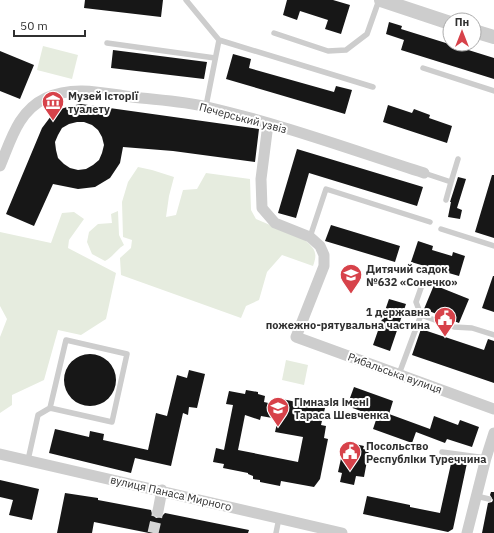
<svg xmlns="http://www.w3.org/2000/svg" width="494" height="533" viewBox="0 0 494 533" font-family="'IBM Plex Sans',sans-serif">
<style>
.green{fill:#e6ecdf}
.building{fill:#171717;fill-rule:evenodd}
.lines{fill:none;stroke-linecap:round;stroke-linejoin:round}
.minor-tunnel{stroke:#d6d6d6;stroke-width:11;stroke-dasharray:11 5.5;stroke-linecap:butt}
.service{stroke:#cdcdcd;stroke-width:5.5}
.minor{stroke:#cdcdcd;stroke-width:11}
.tertiary{stroke:#cdcdcd;stroke-width:14}
.labels{text-anchor:middle;stroke-width:4;stroke-linejoin:round;paint-order:stroke}
.poi-label{font-size:11px;font-weight:bold;fill:#303030;stroke:#fff;text-anchor:start}
.street-label{font-size:11px;fill:#303030;stroke:#fff}
</style>
<rect width="100%" height="100%" fill="#fff"/>
<path class="green" d="M43,46L78,55L72,79L37,70Z
M138,167L152,170L174,177L169,196L166,217L176,215L183,190L197,189L206,173L250,179L251,210L256,219L305,240C315,249 318,253 313,266L282,255L267,272L259,300L246,306L241,318L121,275L120,258L131,248L132,240L123,237L122,202L128,182Z
M118,211L119,235L124,245C116,250 113,257 105,261L92,254L87,242L89,232L98,224L112,223L111,214Z
M74,212L84,219L69,240L68,248L116,273L106,319L81,335L58,330L44,380L12,395V405L0,413V337L7,319L0,306V232L51,243L62,213Z
M286,360L308,365L304,385L282,380Z"/>
<path class="building" d="M85,0H163L161,17L84,8Z
M287,0H333L350,5L341,34L325,29L328,20L300,11L297,20L283,15Z
M389,22L402,26L401,29L494,58V79L401,50L404,40L386,34Z
M113,50L207,62L204,79L111,68Z
M0,51L34,65L20,99L0,91Z
M233,54L251,59L249,68L334,92L336,86L352,90L345,114L226,79Z
M81,104L259,129L255,162L173,151L123,147L120,163L110,178L95,187L78,189L53,184L34,226L6,214L42,128L51,116L61,109L70,106ZM77,122H84L92,125L98,130L102,137L104,145L102,153L99,160L93,165L86,169L78,170L70,168L64,164L58,158L56,150L55,142L58,135L62,128L69,124Z
M388,105L412,113L414,109L430,115L429,118L452,126L447,143L383,122Z
M297,149L423,187L417,206L309,173L296,218L278,213Z
M492,175H494V238L475,232Z
M458,177L466,179L457,208L462,210L460,219L448,217L451,202H450Z
M331,225L400,246L395,262L325,241Z
M418,241L433,246L432,250L452,256L453,252L465,256L459,276L411,262Z
M493,276H494V312L482,308Z
M434,285L469,299L459,323L424,309Z
M389,299L406,304L390,351L373,345Z
M421,329L484,350L488,339L494,341V383L412,355Z
M64 380a26 26 0 1 1 52 0a26 26 0 1 1-52 0Z
M189,370L205,374L197,408L189,407L188,415L183,413L171,466L135,458L131,473L49,453L55,429L89,437L90,431L104,434L103,440L148,450L156,413L167,416L177,375L187,378Z
M354,387L393,401L389,414L430,429L434,416L458,425L460,420L479,427L472,447L447,439L445,443L416,432L412,443L373,429L377,417L347,406Z
M246,390L258,392V394L265,396L264,402L281,406L282,399L325,408L321,425L326,426L324,438L328,439L320,479L314,487L281,481L280,486L260,482V480L253,479V476L248,474V473L223,468L224,464L213,462L216,448L224,450L233,405L226,404L229,391L245,394ZM245,415L260,420L261,416L278,419L275,432L303,437L298,462L238,450Z
M350,443L364,446L363,449L369,450L364,477L356,476L354,485L340,482L342,473L338,472L344,445L349,446Z
M452,459L467,463L453,529L448,532L363,514L367,496L410,505V507L440,513Z
M0,480L39,489L32,520L9,515L13,500L0,497Z
M491,492H494V533H482L488,503L492,502L493,500L490,495Z
M65,493L98,498V500L151,510L152,514L156,518L161,517L165,513L249,530L248,533H149L94,522L92,533H57Z"/>
<g class="lines">
<path class="minor-tunnel" d="M153,533L158,511"/>
<path class="service" d="M186,0L219,40L206,106
M274,33L328,51L346,50L367,34L379,0
M219,40L373,87
M107,43L215,58
M423,68L494,91
M424,173L451,182L458,159
M446,200L451,182
M441,229L494,246
M310,237L326,189L430,222
M421,315L416,302L422,285
M66,340L127,354L112,422L50,408Z
M399,374L421,315L454,327L472,328L494,335
M442,452L486,458
M28,460L38,415L50,408
M476,496L489,499
M276,533L279,518"/>
<path class="minor" d="M268,124L261,179L262,208L275,223L310,237L320,246L324,255V266L296,337L494,409
M0,166C11,140 18,111 46,98C73,85 104,93 132,97C157,100 183,101 207,107C281,124 352,150 424,173
M0,454L342,533
M158,511L162,490
M467,533L486,458L494,433"/>
<path class="tertiary" d="M381,0L450,23
M474,31L494,37"/>
</g>
<defs>
<g id="museum-pin" transform="scale(1.15)"><path d="M0 17L-7.5 6A9.5 9.5 0 1 1 7.5 6Z" fill="#d7424a" stroke="#fff"/><path d="M0-6L6-3V-2H-6V-3ZM-5-1h2V3h-2ZM-1-1h2V3h-2ZM3-1h2V3H3ZM-6 4H6V6H-6Z" fill="#fff"/></g>
<g id="school-pin" transform="scale(1.15)"><path d="M0 17L-7.5 6A9.5 9.5 0 1 1 7.5 6Z" fill="#d7424a" stroke="#fff"/><path d="M0-5L7-2L0 1L-7-2ZM-4 1L0 2.5L4 1V4Q0 6-4 4Z" fill="#fff"/></g>
<g id="civic-pin" transform="scale(1.15)"><path d="M0 17L-7.5 6A9.5 9.5 0 1 1 7.5 6Z" fill="#d7424a" stroke="#fff"/><path d="M-.6-6.5H3V-4.5H.6V-3L4-1V1h2V6H-6V1h2V-1L-.6-3ZM-1.2 2.5V6h2.4V2.5Z" fill="#fff"/></g>
</defs>
<g fill-rule="evenodd">
<use href="#museum-pin" x="53" y="102"/>
<use href="#school-pin" x="351" y="275"/>
<use href="#civic-pin" x="445" y="318"/>
<use href="#school-pin" x="278" y="408"/>
<use href="#civic-pin" x="350" y="452"/>
</g>
<g class="labels">
<g class="poi-label">
<text x="68" y="100">Музей історії<tspan x="68" dy="13">туалету</tspan></text>
<text x="366" y="273">Дитячий садок<tspan x="366" dy="13">№632 «Сонечко»</tspan></text>
<text x="430" y="316" text-anchor="end">1 державна<tspan x="430" dy="13">пожежно-рятувальна частина</tspan></text>
<text x="294" y="406">Гімназія імені<tspan x="294" dy="13">Тараса Шевченка</tspan></text>
<text x="366" y="450">Посольство<tspan x="366" dy="13">Республіки Туреччина</tspan></text>
</g>
<g class="street-label">
<text transform="translate(243 118) rotate(15)" y="4">Печерський узвіз</text>
<text transform="translate(395 373) rotate(20)" y="4">Рибальська вулиця</text>
<text transform="translate(171 493) rotate(13)" y="4">вулиця Панаса Мирного</text>
</g>
</g>
<g transform="translate(462 32)"><circle r="19" fill="#ffffff" stroke="#acacac"/>
<path d="M0-3L7 15L0 10L-7 15Z" fill="#d7424a"/>
<text y="-6" font-size="11" font-weight="bold" text-anchor="middle" fill="#303030">Пн</text>
</g>
<path d="M14 30v6h71v-6" fill="none" stroke="#303030" stroke-width="2"/>
<text x="20" y="30" font-size="12" fill="#303030" stroke="#ffffff" stroke-width="3" paint-order="stroke">50 m</text>
</svg>
